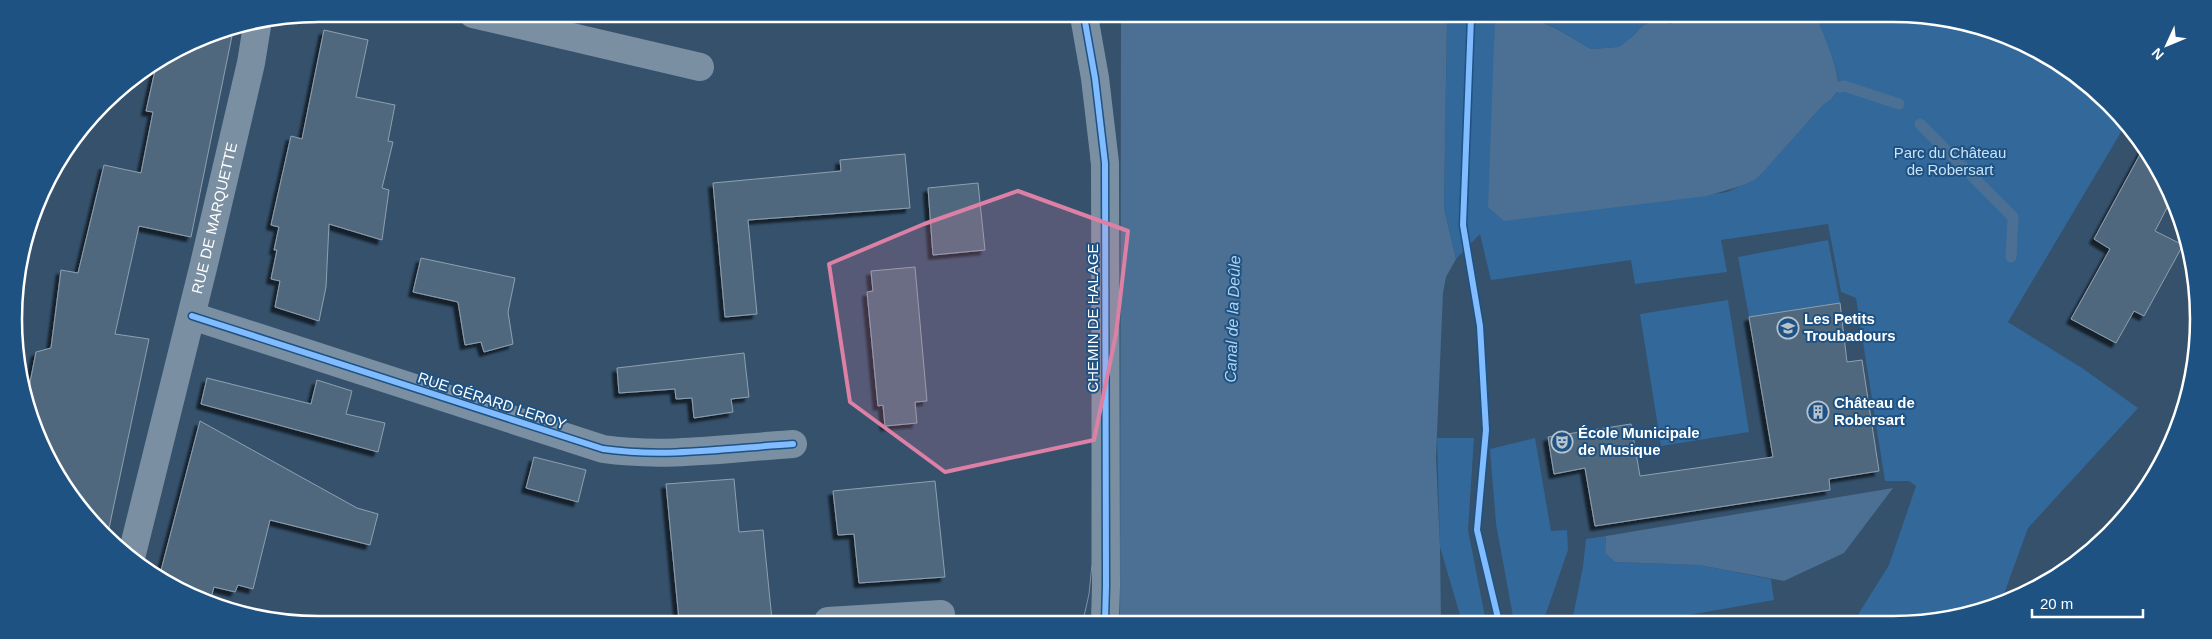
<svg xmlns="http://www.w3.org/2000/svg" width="2212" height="639" viewBox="0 0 2212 639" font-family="Arial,sans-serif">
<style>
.green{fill:#32689a}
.water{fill:#4b7093}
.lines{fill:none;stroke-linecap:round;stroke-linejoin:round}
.stream{stroke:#4b7093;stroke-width:11}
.building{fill:#50687d;stroke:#8fa0b0;filter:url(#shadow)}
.minor{stroke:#7b8fa2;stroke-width:28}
.tertiary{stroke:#7b8fa2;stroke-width:28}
.tram{stroke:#7c90a2;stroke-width:1}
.cycleway-casing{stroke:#1e5283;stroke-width:9}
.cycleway{stroke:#80bcff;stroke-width:6}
.marked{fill:#dd80a5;fill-opacity:0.2;stroke:#dd80a5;stroke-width:4;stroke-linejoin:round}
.labels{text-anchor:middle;stroke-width:4;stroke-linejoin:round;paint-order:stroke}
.park-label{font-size:15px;fill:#c9e2f7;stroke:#1e5283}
.street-label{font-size:15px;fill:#fff;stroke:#1e5283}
.poi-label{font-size:15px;font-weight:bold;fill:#fff;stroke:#1e5283;text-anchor:start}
.water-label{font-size:16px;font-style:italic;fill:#b0d3f1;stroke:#1e5283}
.rim{fill:none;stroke:#fff;stroke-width:2.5}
</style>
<defs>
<filter id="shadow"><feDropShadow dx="-4.5" dy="4.5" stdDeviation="1" flood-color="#0009"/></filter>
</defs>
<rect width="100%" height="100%" fill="#35516c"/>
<path class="green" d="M1447,18H1495L1494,83L1686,198L1727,192L1755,180L1823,105C1829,101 1837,96 1839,88C1841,75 1823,32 1817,19L1952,20L2062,65L2124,127L2008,322L2082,368L2138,408L2028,528L2001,602L1932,623H1851L1854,621L1889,565L1916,486L1909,481H1885L1856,298L1841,292L1828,224L1721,240L1727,272L1635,284L1631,260L1491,280L1480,234L1456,259L1444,208Z
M1530,18L1676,19L1672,24L1656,21L1643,25L1633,36L1619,47L1591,49L1555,28Z
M1828,240L1840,303L1749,317L1738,257Z
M1728,300L1749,432L1661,446L1640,314Z
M1437,438H1474L1468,530L1486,622H1462L1440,547Z
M1535,438L1551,531L1567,530L1568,550L1543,622H1514L1496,524L1490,449Z
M1606,536L1605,553L1615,562L1699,565L1771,579L1774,600L1649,622H1572L1583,566L1586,539Z"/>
<path class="water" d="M1121,17L1447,18L1444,208L1456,259L1446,277L1443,293L1436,457L1440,547L1441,622L1120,621Z
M1495,18H1530L1555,28L1591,49L1619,47L1633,36L1643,25L1656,21L1672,24L1676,19H1817C1823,31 1841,75 1838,88C1837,96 1829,101 1823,105L1763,172L1755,180L1741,186L1707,196L1504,221L1488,207Z
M1893,488L1844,553L1784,581L1699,565L1615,562L1605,553L1606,536Z"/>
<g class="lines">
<path class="stream" d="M1839,87L1844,86L1899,104
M1920,124L2013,217L2011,257"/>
</g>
<path class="building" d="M324,30L368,40L356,97L395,105L388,141L393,142L382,188L389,190L382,240L329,224L326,287L319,321L275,307L280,281L271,279L277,250H274L279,227L271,225L291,136L302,139Z
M233,31L191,237L139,226L115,334L149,339L108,533L77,505L26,403L36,352L51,348L61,270L78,273L104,165L141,173L153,112L146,111L156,66L203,37Z
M2144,147L2169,204L2155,231L2183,245L2144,316L2134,311L2116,343L2071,319L2110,249L2094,239Z
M905,154L910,208L748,220L757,314L725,317L713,183L841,171L840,160Z
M978,183L985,250L933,255L928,188Z
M421,258L515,278L508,312L513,344L484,352L481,342L465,345L458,302L413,292Z
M915,267L927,401L915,402L917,423L885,426L883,405L878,406L867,292L873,291L871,271Z
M1840,303L1847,362L1862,360L1879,471L1829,479L1830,490L1595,526L1585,468L1554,474L1548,437L1631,424L1640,476L1773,457L1749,317Z
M744,353L749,397L731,399L733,412L694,418L692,398L676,399L675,389L619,393L617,368Z
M207,378L311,404L317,380L352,391L346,414L385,423L378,452L201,404Z
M200,421L357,508L378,514L370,545L270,520L253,589L238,585L235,592L214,587L210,601L166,584L159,578Z
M534,457L586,470L578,502L526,488Z
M734,479L739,532L763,530L772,620H679L666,484Z
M935,481L945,577L859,583L854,534L838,535L833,491Z"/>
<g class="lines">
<path class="minor" d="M473,14L700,67
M1084,16L1095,78L1105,163L1106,586L1105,621
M192,316L603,449C666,458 730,448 793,444
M828,621L941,614"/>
<path class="tertiary" id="s1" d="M132,554L204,264L251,63L257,26"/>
<path class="tram" d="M1074,16L1087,97L1093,188L1092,564L1089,594L1083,621"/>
<g class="cycleway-casing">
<path id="cycleway" d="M1084,16L1095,78L1105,163L1106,586L1105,621
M1471,18L1463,225L1480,326L1486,430L1477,530L1499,622
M192,316L603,449C666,458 730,448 793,444"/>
</g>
<use href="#cycleway" class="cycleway"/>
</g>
<path class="marked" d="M1018,191L1128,231L1116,334L1094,440L945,472L850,402L829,264L924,224Z"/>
<defs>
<g id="school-ring" transform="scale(1.125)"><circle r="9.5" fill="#1e5283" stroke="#b8c2cc" stroke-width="1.5"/><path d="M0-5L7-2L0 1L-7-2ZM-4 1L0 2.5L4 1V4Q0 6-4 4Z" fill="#b8c2cc"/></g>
<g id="building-ring" transform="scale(1.125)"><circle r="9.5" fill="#1e5283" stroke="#b8c2cc" stroke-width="1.5"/><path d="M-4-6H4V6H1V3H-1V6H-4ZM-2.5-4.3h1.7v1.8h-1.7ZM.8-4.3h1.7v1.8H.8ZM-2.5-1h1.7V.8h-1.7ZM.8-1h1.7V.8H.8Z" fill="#b8c2cc"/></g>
<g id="theatre-ring" transform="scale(1.125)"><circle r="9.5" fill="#1e5283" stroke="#b8c2cc" stroke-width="1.5"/><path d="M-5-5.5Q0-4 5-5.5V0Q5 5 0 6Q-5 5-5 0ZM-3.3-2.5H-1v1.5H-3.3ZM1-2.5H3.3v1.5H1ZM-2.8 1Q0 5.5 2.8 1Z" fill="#b8c2cc"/></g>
</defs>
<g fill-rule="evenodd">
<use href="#school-ring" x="1788" y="328"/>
<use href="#building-ring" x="1818" y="412"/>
<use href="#theatre-ring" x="1562" y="442"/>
</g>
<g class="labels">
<g class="park-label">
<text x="1950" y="158">Parc du Château<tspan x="1950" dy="17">de Robersart</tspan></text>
</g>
<g class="street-label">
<text dy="5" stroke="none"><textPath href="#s1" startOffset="346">RUE DE MARQUETTE</textPath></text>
<text transform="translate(1093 318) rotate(-90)" y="5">CHEMIN DE HALAGE</text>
<text transform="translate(492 401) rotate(18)" y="5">RUE GÉRARD LEROY</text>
</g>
<g class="poi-label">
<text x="1804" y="324">Les Petits<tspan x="1804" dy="17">Troubadours</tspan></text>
<text x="1834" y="408">Château de<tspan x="1834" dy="17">Robersart</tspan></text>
<text x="1578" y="438">École Municipale<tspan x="1578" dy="17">de Musique</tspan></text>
</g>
<g class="water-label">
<text transform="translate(1232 319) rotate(-88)" y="6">Canal de la Deûle</text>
</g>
</g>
<path d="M0 0H2212V639H0ZM319 22H1893A297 297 0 0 1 2190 319V319A297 297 0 0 1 1893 616H319A297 297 0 0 1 22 319V319A297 297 0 0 1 319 22Z" fill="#1e5283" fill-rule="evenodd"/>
<path class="rim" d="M319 22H1893A297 297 0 0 1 2190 319V319A297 297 0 0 1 1893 616H319A297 297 0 0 1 22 319V319A297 297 0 0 1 319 22Z"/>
<g transform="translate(2167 45) rotate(226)" stroke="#1e5283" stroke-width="4" paint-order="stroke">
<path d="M0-4L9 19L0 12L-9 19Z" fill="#ffffff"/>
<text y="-8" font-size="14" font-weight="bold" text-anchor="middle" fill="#ffffff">N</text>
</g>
<path d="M2032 609v8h111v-8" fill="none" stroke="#ffffff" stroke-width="2.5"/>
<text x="2040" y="609" font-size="15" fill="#ffffff" stroke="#1e5283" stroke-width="4" paint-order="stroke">20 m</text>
</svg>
